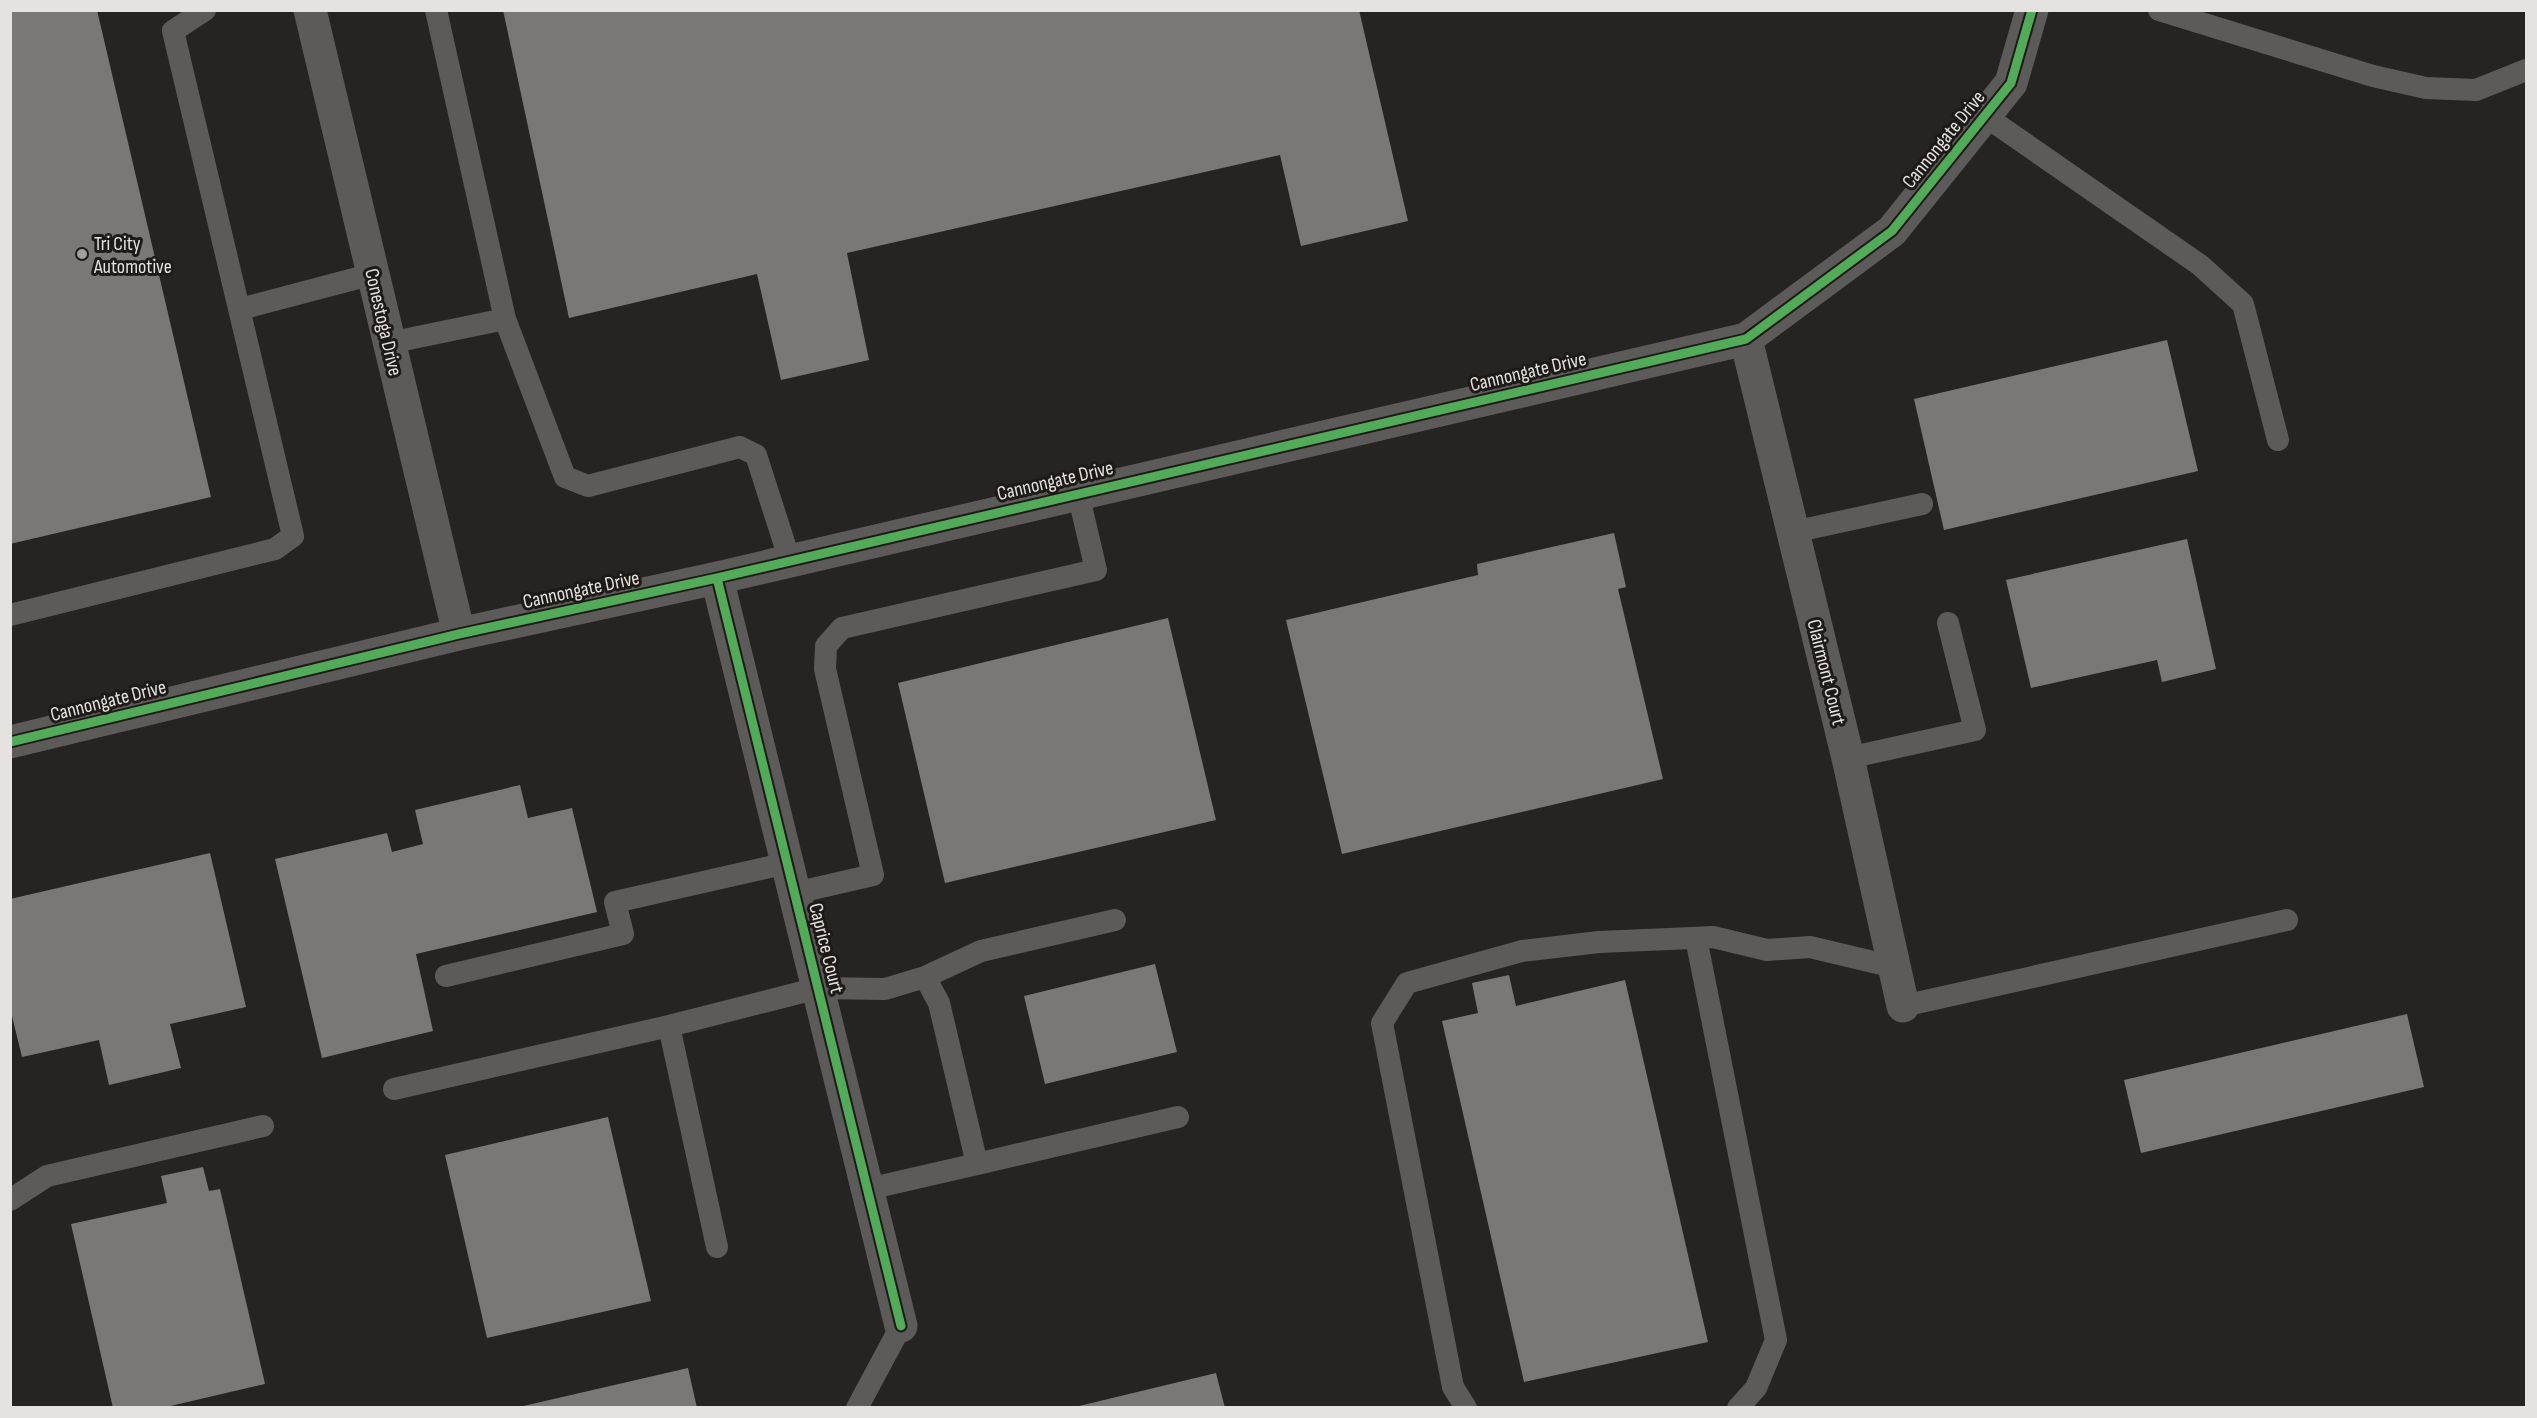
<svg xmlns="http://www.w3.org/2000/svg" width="2537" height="1418" viewBox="0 0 2537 1418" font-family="'Sofia Sans Condensed',sans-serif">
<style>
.building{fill:#7a7876}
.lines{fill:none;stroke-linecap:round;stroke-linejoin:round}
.service{stroke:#5d5b5a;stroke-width:22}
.minor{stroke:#5d5b5a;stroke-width:33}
.cycleway-casing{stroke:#1e1a17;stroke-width:13}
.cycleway{stroke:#51ab58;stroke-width:9}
.poi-dot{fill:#a2a09e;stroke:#1e1a17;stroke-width:2}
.labels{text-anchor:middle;stroke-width:6;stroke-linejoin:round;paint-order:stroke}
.street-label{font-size:20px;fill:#e5e2e0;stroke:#1e1a17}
.poi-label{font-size:20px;fill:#e5e2e0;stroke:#1e1a17;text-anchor:start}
</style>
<rect width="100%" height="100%" fill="#262422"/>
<path class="building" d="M10,10H97L211,497L10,544Z
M503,10H1359L1408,221L1301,246L1280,155L847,253L869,360L781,380L757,274L569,318Z
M2167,340L2198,471L1944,530L1914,399Z
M1614,533L1626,587L1618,589L1663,779L1342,854L1286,620L1478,575L1477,564Z
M2187,539L2216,669L2162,682L2157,660L2031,688L2006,580Z
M1168,618L1216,820L945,883L898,683Z
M520,785L528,818L572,808L597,912L416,954L433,1031L322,1058L275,859L387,833L392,852L423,844L415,810Z
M210,853L246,1007L170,1024L181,1068L109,1085L99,1040L22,1057L10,1008V899Z
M1155,964L1177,1052L1045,1084L1024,996Z
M1509,975L1516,1006L1625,980L1708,1342L1524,1382L1442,1021L1478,1013L1472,983Z
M2407,1014L2424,1087L2141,1153L2124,1080Z
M608,1117L651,1301L487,1338L445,1155Z
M203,1167L209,1191L220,1189L265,1384L162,1408H113L71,1224L167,1203L161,1176Z
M688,1368L697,1408H519V1407Z
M1216,1373L1225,1408H1075V1407Z"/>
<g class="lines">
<path class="service" d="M436,10L505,319L565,477L588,486L740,447L756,455L790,561
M2159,10L2373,76L2426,88L2476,90L2526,70
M1985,116L2200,265L2243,304L2278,440
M240,309L373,274
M389,343L505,319
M1793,532L1922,504
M10,615L275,549L293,536L173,31L205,10
M1848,758L1975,730L1948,623
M795,893L873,875L825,669L826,646L842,628L1096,570L1078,493
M1696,938L1776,1340L1756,1388L1738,1408
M446,976L623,934L615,902L787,863
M925,977L981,951L1115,920
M1903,1006L2287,920
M669,1026L717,1247
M394,1089L669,1026L818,988L885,989L925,977L939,1003L977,1164L868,1189
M977,1164L1178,1117
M10,1200L47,1176L263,1126
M857,1408L901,1326
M1466,1408L1453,1387L1382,1023L1407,983L1522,951L1599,942L1669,939L1713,937L1767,950L1810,947L1894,967"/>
<path class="minor" d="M310,10L459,634
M1746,339L1848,758L1903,1006
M717,578L901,1326
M10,742L459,634L717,578L1746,339L1892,231L2011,83L2032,10"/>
<g class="cycleway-casing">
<path id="cycleway" d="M717,578L901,1326
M10,742L459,634L717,578L1746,339L1892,231L2011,83L2032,10"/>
</g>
<use href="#cycleway" class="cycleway"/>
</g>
<circle class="poi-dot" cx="82" cy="254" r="6"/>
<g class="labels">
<g class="street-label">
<text transform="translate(1943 139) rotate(-51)" y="7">Cannongate Drive</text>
<text transform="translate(384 322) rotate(77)" y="7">Conestoga Drive</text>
<text transform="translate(1528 371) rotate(-13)" y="7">Cannongate Drive</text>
<text transform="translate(1055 480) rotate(-13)" y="7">Cannongate Drive</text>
<text transform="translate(581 589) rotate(-12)" y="7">Cannongate Drive</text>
<text transform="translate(1827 672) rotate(76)" y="7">Clairmont Court</text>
<text transform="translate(108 700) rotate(-14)" y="7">Cannongate Drive</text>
<text transform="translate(827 948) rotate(76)" y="7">Caprice Court</text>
</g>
<g class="poi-label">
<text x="94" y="250">Tri City<tspan x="94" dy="23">Automotive</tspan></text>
</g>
</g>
<rect width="2537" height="1418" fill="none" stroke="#e5e2e0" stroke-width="24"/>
</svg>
